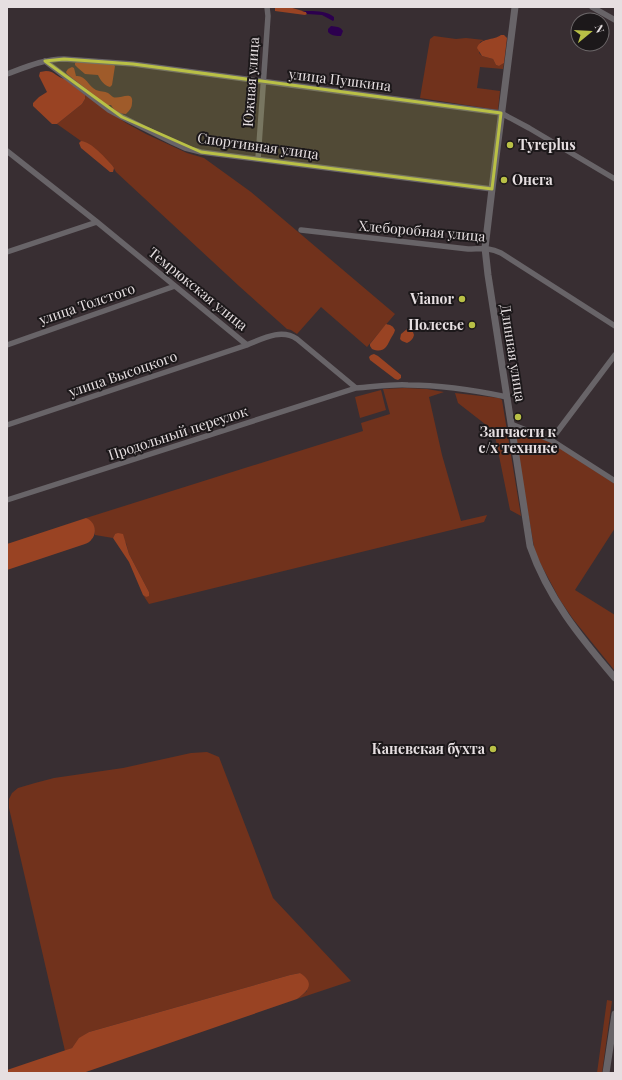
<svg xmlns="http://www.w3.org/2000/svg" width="622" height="1080" viewBox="0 0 622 1080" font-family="'Playfair Display',serif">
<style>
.green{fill:#71321c}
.forest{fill:#994323}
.water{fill:#2c004e}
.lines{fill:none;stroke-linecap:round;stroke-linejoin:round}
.minor{stroke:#686468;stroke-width:5.5}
.tertiary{stroke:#686468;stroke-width:7}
.marked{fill:#b9c046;fill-opacity:0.2;stroke:#b9c046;stroke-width:3;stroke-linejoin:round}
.poi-dot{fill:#b9c046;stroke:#1c181a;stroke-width:1.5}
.labels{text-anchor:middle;stroke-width:4;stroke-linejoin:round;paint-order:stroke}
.street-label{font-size:14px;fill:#e6dfe1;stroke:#1c181a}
.poi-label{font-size:14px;font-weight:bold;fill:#e6dfe1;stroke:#1c181a;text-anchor:end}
</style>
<rect width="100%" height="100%" fill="#382e32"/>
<path class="green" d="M434,36L456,39L466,38L484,40L480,42L479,53L482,56L493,59L496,65L499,66L504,63L503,69L480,67L477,88L500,91L498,110L420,98L430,39Z
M85,95L126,123L146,134L187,153L204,158L251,192L395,314L367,347L321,307L297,334L291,330L287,329L239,286L116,172L112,165L85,142L81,141L57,124L82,104L85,99Z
M404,388L427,389L444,392L429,397L442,455L461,521L487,515L484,522L149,604L143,595L146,597L149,592L129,554L126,543L115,534L113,538L95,535C95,528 93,521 86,518L363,431L361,423L390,414L383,389Z
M381,390L386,410L360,418L355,397Z
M455,393L499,398L502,400L521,516L510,510L494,431L458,403Z
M520,431L552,443L615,484V528L575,590L615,615V671L573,619L560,600L537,557L534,547L515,438V435Z
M207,752L219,757L273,898L351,981L297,999L307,991L300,973L290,975L89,1032L79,1039L72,1048L65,1051L9,808V799L12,793L18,788L35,783L54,778L123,768L191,753Z
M607,1000L612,1001L602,1073H597Z"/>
<path class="forest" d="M275,7H289L306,12L307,14L305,15L275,11Z
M501,35H504L507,38L504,63L499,66L496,65L493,59L482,56L477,48C481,37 493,41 501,35Z
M77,62L113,64L115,66L112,85L110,87C104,85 101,81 98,75L85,74L78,68L75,65V63Z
M72,67L74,68L76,76C86,75 88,86 96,90C100,92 105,91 108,93C110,94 111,96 113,97C119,100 134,89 132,103C132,108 129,111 126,114C119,114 114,111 111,105H106L67,74L66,72L68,69Z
M46,71C55,71 57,78 65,79L85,95V99L82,104L57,124H52L33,106V103L39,97L47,92L39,76L40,72Z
M81,141C92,142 105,158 112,165L114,168L113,172H110L81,148L79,143Z
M386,324C391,325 393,326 395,330C394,334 392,336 390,340C386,349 382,353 372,349L370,346V344Z
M407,329L413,332L414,335C413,339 411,341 407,343L402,341L400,339L401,334Z
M374,354L378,356L401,375V378L398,380L395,379L370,360L369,357L371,355Z
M86,518C95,521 98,533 91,540C91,541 86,544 85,544L7,570V544Z
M118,533L123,534L129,554L149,592V596L146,597L143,595L129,562L113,538L115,534Z
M300,973C315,983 309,990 297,999L83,1073H7V1070L72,1048L79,1038L89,1032L290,975Z"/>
<path class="water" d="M302,11C312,11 326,10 334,17V20L333,21L322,15L307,14L306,12Z
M331,26C336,27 340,26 343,31L341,36C337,36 331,36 328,32V29Z"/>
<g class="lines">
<path class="minor" d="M592,7L615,20
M45,61L109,110L122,117L172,142L185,148L201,152L492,189
M7,74C26,67 44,59 64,59L133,64L501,113L529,128L615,179
M7,151L97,222L247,345C262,339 281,328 297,339L356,388C373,387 391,384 408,385C441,385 474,390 507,397
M258,159L268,16L267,7
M301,230L468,249C482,249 488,247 501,253L615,326
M7,252L97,222
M7,345L175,286
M511,424L551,440L615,481
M7,425L247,345
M551,440L615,355
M7,500L356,388"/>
<path class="tertiary" d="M515,7L492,189L485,248L488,275L530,546C548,598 580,637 615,678
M606,1073L615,1014"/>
</g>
<path class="marked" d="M64,59L133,64L501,113L492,189L201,152L122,117L45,61Z"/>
<g class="poi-dot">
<circle cx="510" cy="145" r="4"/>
<circle cx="504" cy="180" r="4"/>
<circle cx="462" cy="299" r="4"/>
<circle cx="472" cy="325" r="4"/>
<circle cx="518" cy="417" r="4"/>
<circle cx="493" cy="749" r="4"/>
</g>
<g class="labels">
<g class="street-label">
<text transform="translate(340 80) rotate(7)" y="5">улица Пушкина</text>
<text transform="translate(251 82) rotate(-86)" y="5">Южная улица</text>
<text transform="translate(258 146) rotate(8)" y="5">Спортивная улица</text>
<text transform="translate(422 231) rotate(5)" y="5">Хлеборобная улица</text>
<text transform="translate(198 289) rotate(39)" y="5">Темрюкская улица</text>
<text transform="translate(87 304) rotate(-19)" y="5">улица Толстого</text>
<text transform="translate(513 353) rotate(81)" y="5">Длинная улица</text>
<text transform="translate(123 374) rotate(-19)" y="5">улица Высоцкого</text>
<text transform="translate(178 433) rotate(-18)" y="5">Продольный переулок</text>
</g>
<g class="poi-label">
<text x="518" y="150" text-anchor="start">Tyreplus</text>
<text x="512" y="185" text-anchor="start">Онега</text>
<text x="454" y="304">Vianor</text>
<text x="464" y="330">Полесье</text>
<text x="518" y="437" text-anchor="middle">Запчасти к<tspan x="518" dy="16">с/х технике</tspan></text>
<text x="485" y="754">Каневская бухта</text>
</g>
</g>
<rect width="622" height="1080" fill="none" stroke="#e6dfe1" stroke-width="16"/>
<g transform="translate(590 32) rotate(72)"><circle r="19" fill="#1c181a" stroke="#6d686a"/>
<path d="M0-3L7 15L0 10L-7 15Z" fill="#b9c046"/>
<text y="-6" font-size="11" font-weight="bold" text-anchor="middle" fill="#e6dfe1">N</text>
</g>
</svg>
